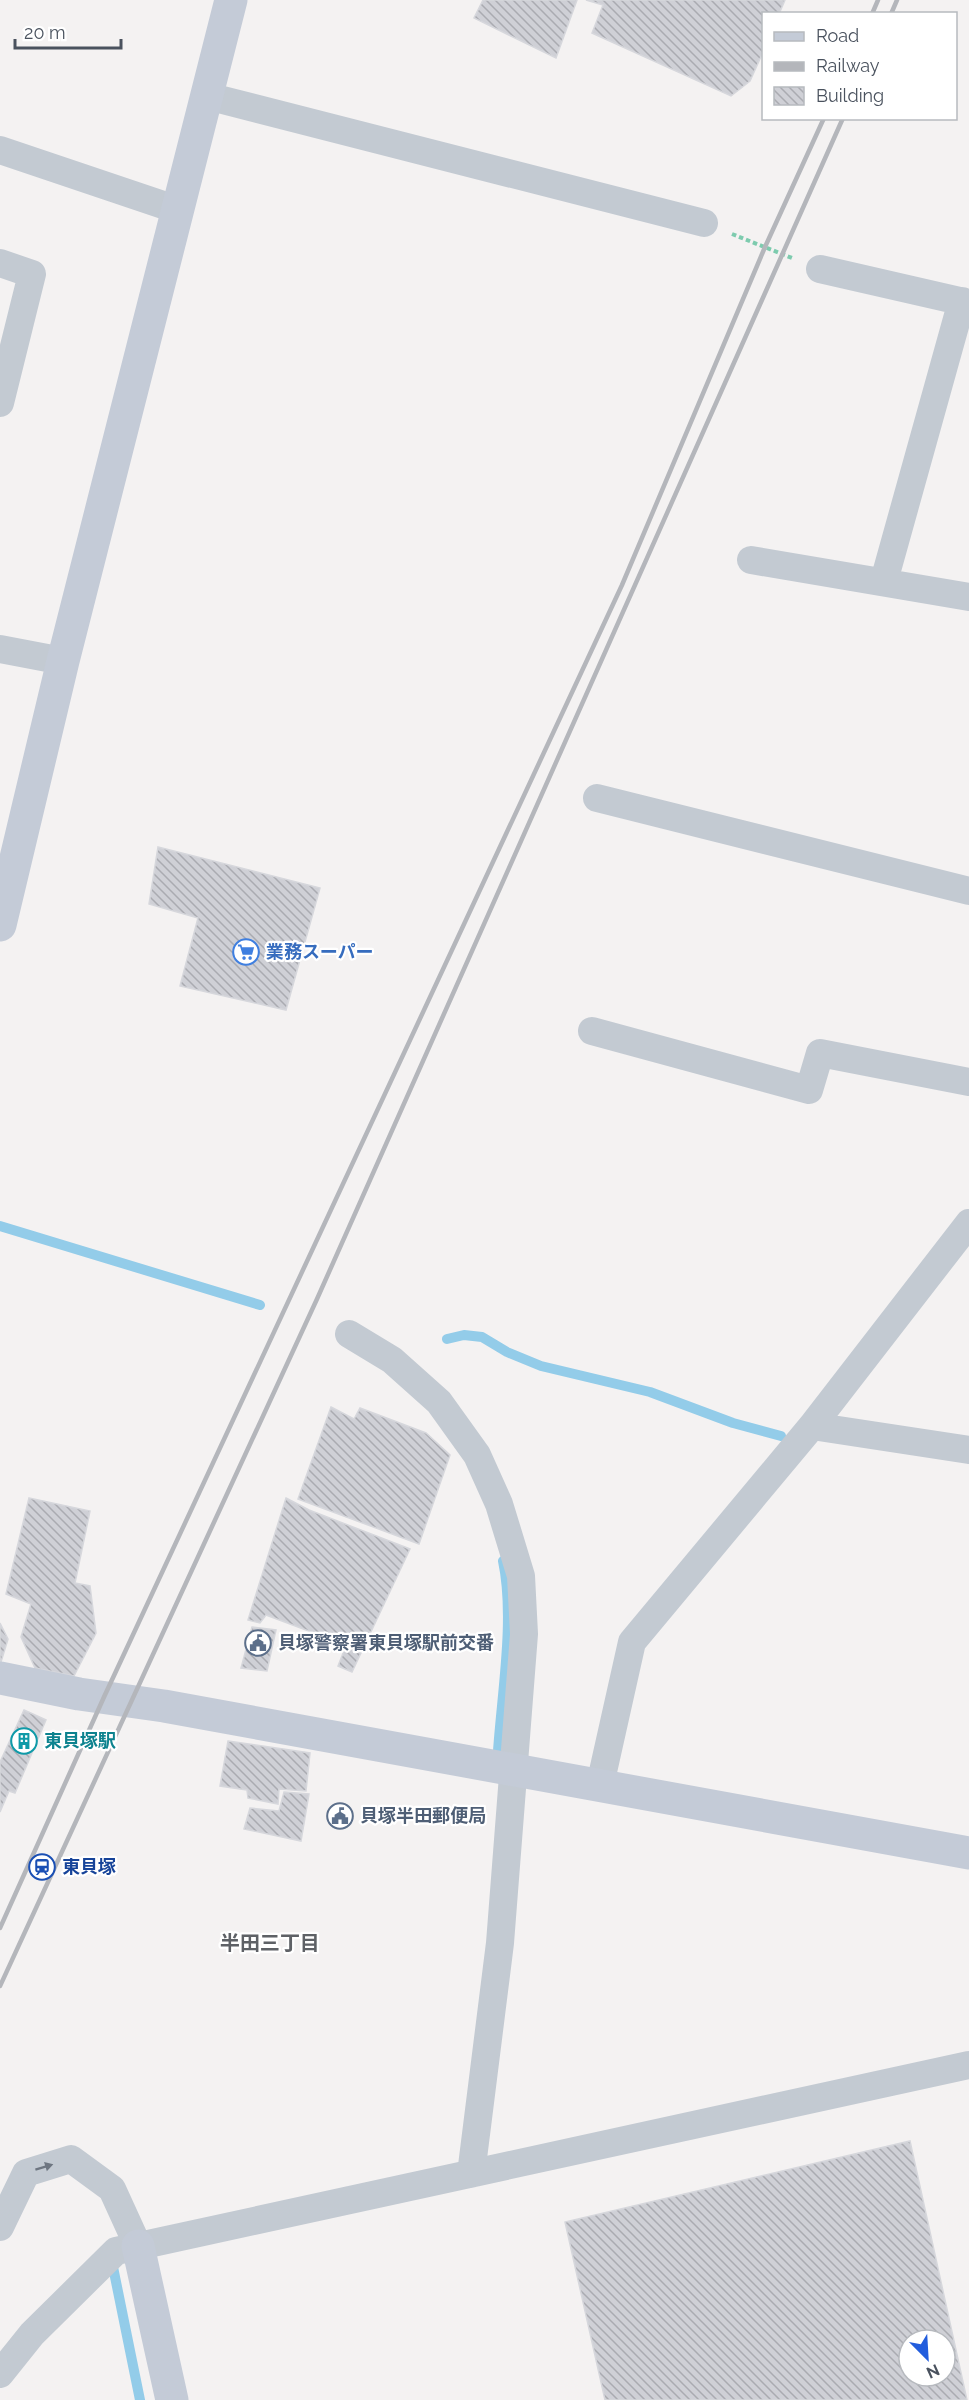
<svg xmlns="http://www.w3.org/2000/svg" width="969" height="2400" viewBox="0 0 969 2400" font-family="Raleway,'Noto Sans JP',sans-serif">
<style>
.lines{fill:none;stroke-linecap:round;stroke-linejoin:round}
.stream{stroke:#93cce9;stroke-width:10}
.building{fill:url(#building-back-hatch);stroke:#d6d7dc;stroke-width:1.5;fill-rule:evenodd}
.path{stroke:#7dcbae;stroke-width:4;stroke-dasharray:4.5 3;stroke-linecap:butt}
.street{stroke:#c3cad2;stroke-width:28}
.secondary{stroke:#c4cbd7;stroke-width:33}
.rail{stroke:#b4b6bb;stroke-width:4.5}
.oneway{fill:#6e7681}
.labels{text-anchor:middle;stroke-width:4.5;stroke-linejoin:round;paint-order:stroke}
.shop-label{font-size:18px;font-weight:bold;fill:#366cbe;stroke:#fff;text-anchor:start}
.service-label{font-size:18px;font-weight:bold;fill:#4e5e75;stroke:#fff;text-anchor:start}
.culture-label{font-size:18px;font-weight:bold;fill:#0d838f;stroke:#fff;text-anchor:start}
.transit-label{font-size:18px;font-weight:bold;fill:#164399;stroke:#fff;text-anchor:start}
.neighbourhood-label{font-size:20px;font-weight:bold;fill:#5e6166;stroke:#fff}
</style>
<defs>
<pattern id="building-back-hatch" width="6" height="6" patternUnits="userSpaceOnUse" patternTransform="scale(1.5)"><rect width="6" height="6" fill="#cfd0d6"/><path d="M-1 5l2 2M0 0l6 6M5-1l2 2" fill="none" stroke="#aaabb1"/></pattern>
</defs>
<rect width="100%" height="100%" fill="#f4f2f2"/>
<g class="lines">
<path class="stream" d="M0,1226L260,1305
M447,1339L464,1335L482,1337L507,1352L541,1366L650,1392L733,1423L781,1436
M498,1751C502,1692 515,1618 503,1561
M113,2267L140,2400"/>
</g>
<path class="building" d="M483,0H577L556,58L474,18Z
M586,0H785L779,14H764V50L750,81L731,96L592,33L603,5Z
M158,847L320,888L286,1010L180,986L198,918L149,904Z
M331,1407L354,1419L360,1408L426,1433L450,1455L419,1544L298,1499Z
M29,1498L90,1511L75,1583L90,1586L96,1633L74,1676L35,1668L21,1637L31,1604L6,1594Z
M286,1498L309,1510L410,1549L352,1672L338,1666L347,1643L331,1635L327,1638L266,1615L260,1623L248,1620Z
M0,1623L8,1639L1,1662H0Z
M252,1627L276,1630L267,1671L241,1668Z
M24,1710L46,1720L15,1793L9,1791L0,1812V1762Z
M228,1741L310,1753L306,1791L279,1789L278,1804L248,1798L247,1790L220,1786Z
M284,1792L309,1794L301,1841L244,1829L250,1808L279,1811Z
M910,2141L967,2400H605L565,2222ZM909,2340H945V2376H909Z"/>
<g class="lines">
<path class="path" d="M732,234L792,258"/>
<path class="street" d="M207,96L704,223
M0,150L178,210
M0,263L32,274L0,403
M820,269L969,303
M751,560L969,597
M884,581L962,301
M0,649L63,661
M597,798L969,891
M592,1031L809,1090L820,1053L969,1082
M349,1334L392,1360L439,1402L477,1455L499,1504L521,1576L524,1634L500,1943L471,2174
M812,1426L969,1450
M600,1785L632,1642L812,1426L969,1223
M0,2227L26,2173L71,2159L112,2189L138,2246
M0,2374L32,2334L116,2251L969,2065"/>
<path class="secondary" d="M0,925L63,661L231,0
M0,1678L79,1694L164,1706L969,1853
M138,2246L172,2400"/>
<path class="rail" d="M872,14L878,0
M891,14L897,0
M0,1928L104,1697L622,585L765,247L824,118
M0,1986L317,1299L843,118"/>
</g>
<defs><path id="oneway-solid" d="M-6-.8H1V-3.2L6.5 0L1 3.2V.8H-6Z" transform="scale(1.5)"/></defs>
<use class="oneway" href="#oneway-solid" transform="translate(44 2167) rotate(-17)"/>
<defs>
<g id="supermarket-ring" transform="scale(1.35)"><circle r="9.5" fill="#fff" stroke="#3f7fe0" stroke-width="1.5"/><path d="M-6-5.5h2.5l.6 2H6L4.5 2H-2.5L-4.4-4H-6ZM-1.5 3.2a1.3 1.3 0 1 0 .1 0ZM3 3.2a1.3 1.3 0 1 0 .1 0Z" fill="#3f7fe0"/></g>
<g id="civic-ring" transform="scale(1.35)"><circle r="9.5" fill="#fff" stroke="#5c6f8a" stroke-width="1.5"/><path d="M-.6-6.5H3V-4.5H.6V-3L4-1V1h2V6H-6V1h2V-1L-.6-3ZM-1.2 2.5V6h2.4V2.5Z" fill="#5c6f8a"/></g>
<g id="building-ring" transform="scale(1.35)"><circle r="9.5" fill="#fff" stroke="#0f9aa8" stroke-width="1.5"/><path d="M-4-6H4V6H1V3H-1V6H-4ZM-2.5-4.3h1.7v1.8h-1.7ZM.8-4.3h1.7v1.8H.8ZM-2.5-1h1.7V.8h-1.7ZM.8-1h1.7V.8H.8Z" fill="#0f9aa8"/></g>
<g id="station-ring" transform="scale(1.35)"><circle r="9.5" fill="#fff" stroke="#1a4fb4" stroke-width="1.5"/><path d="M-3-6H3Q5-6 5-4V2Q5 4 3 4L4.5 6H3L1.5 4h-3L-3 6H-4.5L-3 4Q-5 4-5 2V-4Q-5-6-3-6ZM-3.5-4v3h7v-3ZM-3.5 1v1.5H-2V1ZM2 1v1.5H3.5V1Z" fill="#1a4fb4"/></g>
</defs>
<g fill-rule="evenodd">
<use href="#supermarket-ring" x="246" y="952"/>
<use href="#civic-ring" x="258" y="1643"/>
<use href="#building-ring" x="24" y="1741"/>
<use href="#civic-ring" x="340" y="1816"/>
<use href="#station-ring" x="42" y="1867"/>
</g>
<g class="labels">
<g class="shop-label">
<text x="266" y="958">業務スーパー</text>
</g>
<g class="service-label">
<text x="278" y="1649">貝塚警察署東貝塚駅前交番</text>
<text x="360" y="1822">貝塚半田郵便局</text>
</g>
<g class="culture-label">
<text x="44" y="1747">東貝塚駅</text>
</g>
<g class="transit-label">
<text x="62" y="1873">東貝塚</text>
</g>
<g class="neighbourhood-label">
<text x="270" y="1950">半田三丁目</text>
</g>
</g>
<rect x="762" y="12" width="195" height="108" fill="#ffffff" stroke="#b7babf" stroke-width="1.5"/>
<rect x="774" y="32" width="30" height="9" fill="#c4cbd7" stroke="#b7babf" stroke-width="1.5"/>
<text x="816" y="42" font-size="18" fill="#4a525e">Road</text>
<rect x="774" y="62" width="30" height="9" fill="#b4b6bb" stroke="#b7babf" stroke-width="1.5"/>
<text x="816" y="72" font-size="18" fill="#4a525e">Railway</text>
<rect x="774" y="87" width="30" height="18" fill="url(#building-back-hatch)" stroke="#b7babf" stroke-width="1.5"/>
<text x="816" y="102" font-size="18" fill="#4a525e">Building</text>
<g transform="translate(927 2358) rotate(156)"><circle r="28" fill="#ffffff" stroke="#b7babf" stroke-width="1.5"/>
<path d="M0-4.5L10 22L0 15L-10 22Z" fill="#225ddd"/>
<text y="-9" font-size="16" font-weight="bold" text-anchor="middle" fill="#4a525e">N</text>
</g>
<path d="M15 39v9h106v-9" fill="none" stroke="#4a525e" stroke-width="3"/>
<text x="24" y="39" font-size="18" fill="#4a525e" stroke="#ffffff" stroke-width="4.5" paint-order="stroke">20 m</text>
</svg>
